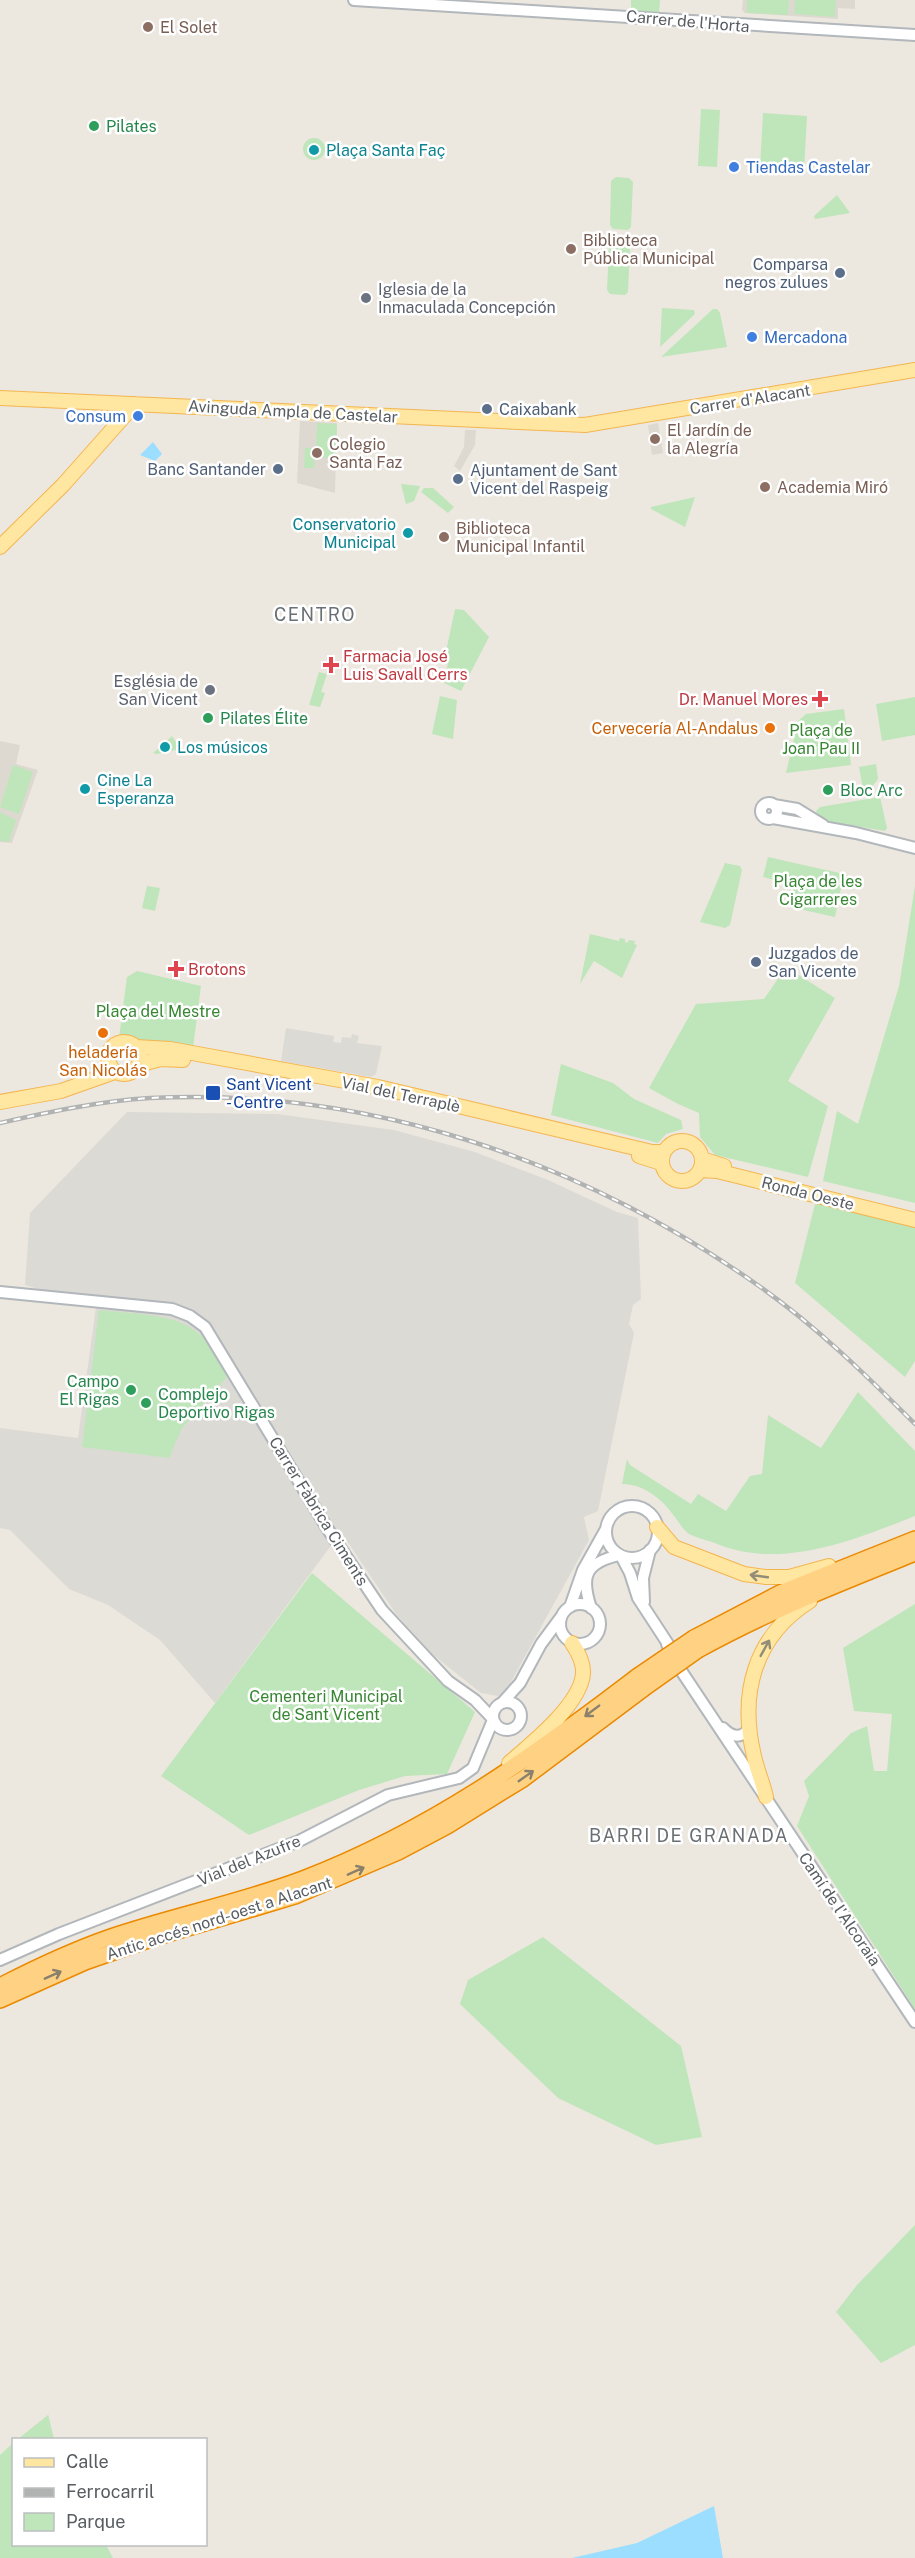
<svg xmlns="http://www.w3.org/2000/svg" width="915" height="2558" viewBox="0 0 915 2558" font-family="'Public Sans',sans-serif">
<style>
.industrial{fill:#dcdad4}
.education{fill:#ded9d0}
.green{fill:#bfe5ba}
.water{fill:#9cdeff}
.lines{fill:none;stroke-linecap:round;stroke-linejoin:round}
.minor-casing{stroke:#b2b7bb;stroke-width:14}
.major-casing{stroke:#f4b550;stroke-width:16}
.highway-casing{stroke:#eb8900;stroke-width:18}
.minor{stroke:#fff;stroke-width:10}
.major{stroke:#ffe6a1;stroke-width:14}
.highway{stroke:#ffd283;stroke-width:15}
.rail-casing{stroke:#b1b2b2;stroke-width:4.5}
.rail{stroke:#fff;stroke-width:2;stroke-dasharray:7;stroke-linecap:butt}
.highway-bridge-casing{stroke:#eb8900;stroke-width:18;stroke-linecap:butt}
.highway-bridge{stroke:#ffd283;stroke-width:15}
.oneway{stroke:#928d77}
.oneway2{stroke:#8a806b}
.education-dot{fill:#8d6e63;stroke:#fff;stroke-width:2}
.leisure-dot{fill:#2e9e5b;stroke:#fff;stroke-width:2}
.culture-dot{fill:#0f9aa8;stroke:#fff;stroke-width:2}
.shop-dot{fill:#3f7fe0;stroke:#fff;stroke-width:2}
.service-dot{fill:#5c6f8a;stroke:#fff;stroke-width:2}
.worship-dot{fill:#6b7280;stroke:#fff;stroke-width:2}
.health-dot{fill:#e0444e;stroke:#fff;stroke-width:2}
.food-dot{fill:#e8710a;stroke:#fff;stroke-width:2}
.transit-dot{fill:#1a4fb4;stroke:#fff;stroke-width:2}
.labels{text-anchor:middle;stroke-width:5;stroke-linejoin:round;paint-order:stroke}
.street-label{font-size:16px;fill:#585d61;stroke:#fff}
.education-label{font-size:16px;fill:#785e54;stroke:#fff;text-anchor:start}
.leisure-label{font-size:16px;fill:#27864d;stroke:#fff;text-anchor:start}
.culture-label{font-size:16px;fill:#0d838f;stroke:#fff;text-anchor:start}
.shop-label{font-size:16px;fill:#366cbe;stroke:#fff;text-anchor:start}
.service-label{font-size:16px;fill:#4e5e75;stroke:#fff;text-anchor:start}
.worship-label{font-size:16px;fill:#5b616d;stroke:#fff;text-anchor:start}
.health-label{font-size:16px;fill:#be3a42;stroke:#fff;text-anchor:start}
.food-label{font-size:16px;fill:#c56008;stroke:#fff;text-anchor:end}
.park-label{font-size:16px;fill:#378632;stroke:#fff}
.transit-label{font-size:16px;fill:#164399;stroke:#fff;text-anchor:start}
.neighbourhood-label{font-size:18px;letter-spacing:1.5px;fill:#696f73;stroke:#fff}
</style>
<rect width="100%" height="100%" fill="#ece8df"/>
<path class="industrial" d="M286,1028L334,1036L333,1042L341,1043L342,1037L351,1038L352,1034L359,1036L357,1043L382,1046L376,1074L371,1077L281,1061Z
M127,1112L277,1114L394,1130L475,1152L548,1180L617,1212L638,1218L641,1299L633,1305L629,1324L634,1333L598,1511L584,1517L589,1540L506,1691L498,1696L481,1693L432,1654L396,1614L341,1532L215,1703L160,1640L108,1605L69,1589L10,1530L0,1528V1428L78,1438L96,1307L25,1285L30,1213Z"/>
<path class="education" d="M743,0H855V9L838,8V19L745,13L742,10Z
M300,421L337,423L335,493L297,483Z
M658,423L663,453L652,455L648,425Z
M465,430H476L475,445L460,471L454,466L464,447Z
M0,741L20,745L16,764L38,770L12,843L0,842Z"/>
<path class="green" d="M631,0H660L659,14L631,12Z
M747,0H789L788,15L747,13Z
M795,0H836L835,17L794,14Z
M701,109L720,110L717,167L698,166Z
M763,113L807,116L804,171L760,168Z
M303 149a11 11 0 1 1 22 0a11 11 0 1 1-22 0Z
M616,177L629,178L633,182L631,227L628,230L613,229L610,225L611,181Z
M837,195L850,213L815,219L814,216Z
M613,242L626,243L630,247L628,292L625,295L610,294L607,290L609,246Z
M662,308L694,310L695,314L660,347Z
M713,309H717L720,313L727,347L661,357Z
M317,423L337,424L335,458L315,457L314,468H304L305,448H316Z
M401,484L420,486L414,501L406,504Z
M424,488H433L454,507L448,513L421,492Z
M695,497L685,527L651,509V507Z
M455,609L464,610L489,637L461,691L444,683L448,662L444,661Z
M319,672L327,674L321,692L325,693L320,707L309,705Z
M440,696L457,700L453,739L432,734Z
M915,697V735L882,741L876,704Z
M844,709L851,765L786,773L798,721L806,714Z
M172,736L180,749L157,754L153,753Z
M876,764L878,779L871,788L863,789L859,767Z
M13,765L33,772L19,814L0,807Z
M880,797L887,828L885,831L819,820L816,811L820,807Z
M0,812L16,820L9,842L0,841Z
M768,857L844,874L835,917L790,907L794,885L763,877Z
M725,863L740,866L742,870L730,925L725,928L700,922Z
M147,886L160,888L155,911L142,908Z
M915,886V1203L823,1181L837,1111L858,1124L899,986Z
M590,934L619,941L620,938L625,939V942L627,943L629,940L635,941L634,944L637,945L622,978L594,961L580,984Z
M786,967L835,998L788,1081L828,1106L808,1177L715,1155L700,1137L699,1113L678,1104L649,1088L696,1004L764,999Z
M137,971L201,986L193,1048L139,1041L128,1037L119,1038L127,977Z
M561,1064L613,1083L634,1099L681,1120L683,1129L666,1134L658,1143L551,1115Z
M819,1202L915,1226V1361L905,1377L795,1283L815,1204Z
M99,1310C130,1314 183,1312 204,1339C212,1349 219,1363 226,1374V1378L182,1428L169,1458L82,1447Z
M858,1392L915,1451V1516C854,1540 780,1571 715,1543C707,1540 697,1538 689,1534C683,1530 679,1522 674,1516C662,1499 644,1484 622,1484L627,1459L630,1465L691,1504L698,1494L726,1511L750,1476L762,1474L768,1415L821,1448Z
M312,1573L475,1712L447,1774L405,1776L359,1790L249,1835L161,1776Z
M915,1604V2009L797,1826L809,1796L804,1781L851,1733L867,1726L874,1771H887L892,1714L854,1711L843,1648Z
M543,1937L681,2046L702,2137L656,2145L558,2098L460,2004L468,1980Z
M915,2225V2345L881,2363L836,2312L857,2285Z
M48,2414L54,2439H18L48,2415Z
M13,2443L14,2544L106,2545L113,2558H0V2455Z"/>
<path class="water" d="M153,442L162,454L155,461L140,455Z
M714,2506L723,2558H572L637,2543Z"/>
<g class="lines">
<g class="minor-casing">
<path id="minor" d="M354,0L915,35
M761 811a8 8 0 1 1 16 0a8 8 0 1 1-16 0Z
M774,805L797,809L823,825
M773,818L856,833L915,848
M0,1292L172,1309L190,1316L205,1327L327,1528L382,1610L448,1681L475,1700L493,1719
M606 1532a26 26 0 1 1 52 0a26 26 0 1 1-52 0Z
M621,1556L630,1573L638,1598L672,1650
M644,1602L643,1578L650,1550
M560 1624a20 20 0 1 1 40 0a20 20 0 1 1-40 0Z
M570,1607L583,1570L606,1529
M591,1608C580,1575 586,1563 619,1555
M667,1644L672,1657L915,2022
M493 1716a14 14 0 1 1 28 0a14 14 0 1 1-28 0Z
M502,1703L520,1683L541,1644L561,1617
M723,1728C731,1737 741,1739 749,1729
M0,1960L59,1934L299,1841L388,1795L459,1778L473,1768L493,1720"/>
</g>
<g class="major-casing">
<path id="major" d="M0,398L585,425L915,370
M0,547L63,485L135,404
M108 1058a16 16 0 1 1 32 0a16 16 0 1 1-32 0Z
M136,1047L170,1049L378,1087L652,1152H664
M138,1065L161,1059L183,1060
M0,1102L61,1091L115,1072
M662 1161a20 20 0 1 1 40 0a20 20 0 1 1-40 0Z
M639,1156L661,1163
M702,1159L724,1166
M700,1170L717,1171L915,1220
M657,1527L674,1547L744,1574L766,1577H789L829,1566
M509,1763C532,1743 580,1705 583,1674C584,1663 578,1652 572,1643
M766,1797C763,1783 757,1770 754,1756C739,1694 754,1636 810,1601"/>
</g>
<g class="highway-casing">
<path id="highway" d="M694,1638L780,1593L915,1539
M698,1650C768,1611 841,1583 915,1553
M0,1986C35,1968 71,1951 108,1938C172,1916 239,1903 303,1879C430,1830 531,1758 638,1676
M0,2000L85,1962L151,1939L295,1896L398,1852L447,1826L523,1779L643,1689"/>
</g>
<use href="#minor" class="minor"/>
<use href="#major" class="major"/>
<use href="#highway" class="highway"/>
<g class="rail-casing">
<path id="rail" d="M0,1123C49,1112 100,1101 150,1098C369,1087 582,1161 759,1286C816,1326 866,1375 915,1424"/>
</g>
<use href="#rail" class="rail"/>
<g class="highway-bridge-casing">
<path id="highway-bridge" d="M638,1676L694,1638
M643,1689L698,1650"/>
</g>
<use href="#highway-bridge" class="highway-bridge"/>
</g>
<defs><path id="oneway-shaft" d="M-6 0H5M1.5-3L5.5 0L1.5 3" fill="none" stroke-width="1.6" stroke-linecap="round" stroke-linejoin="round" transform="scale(1.5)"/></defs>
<g class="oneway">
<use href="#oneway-shaft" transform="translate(759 1576) rotate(-172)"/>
<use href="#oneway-shaft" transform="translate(765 1648) rotate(-61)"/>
</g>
<g class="oneway2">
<use href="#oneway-shaft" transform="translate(592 1711) rotate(143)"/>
<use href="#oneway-shaft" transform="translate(526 1776) rotate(-35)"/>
<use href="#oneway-shaft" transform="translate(356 1871) rotate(-24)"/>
<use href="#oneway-shaft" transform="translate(53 1975) rotate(-24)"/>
</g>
<g class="education-dot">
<circle cx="148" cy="27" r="6"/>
<circle cx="571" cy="249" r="6"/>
<circle cx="655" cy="439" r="6"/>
<circle cx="317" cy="453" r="6"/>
<circle cx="765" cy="487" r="6"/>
<circle cx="444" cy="537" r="6"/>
</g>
<g class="leisure-dot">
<circle cx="94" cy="126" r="6"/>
<circle cx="208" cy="718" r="6"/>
<circle cx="828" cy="790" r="6"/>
<circle cx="131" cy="1390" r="6"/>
<circle cx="146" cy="1403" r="6"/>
</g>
<g class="culture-dot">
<circle cx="314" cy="150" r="6"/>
<circle cx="408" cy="533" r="6"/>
<circle cx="165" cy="747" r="6"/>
<circle cx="85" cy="789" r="6"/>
</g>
<g class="shop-dot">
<circle cx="734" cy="167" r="6"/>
<circle cx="752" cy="337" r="6"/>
<circle cx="138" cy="416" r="6"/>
</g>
<g class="service-dot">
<circle cx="840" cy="273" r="6"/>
<circle cx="487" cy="409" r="6"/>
<circle cx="278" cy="469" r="6"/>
<circle cx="458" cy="479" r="6"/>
<circle cx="756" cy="962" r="6"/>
</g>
<g class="worship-dot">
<circle cx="366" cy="298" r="6"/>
<circle cx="210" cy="690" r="6"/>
</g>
<g class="health-dot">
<path d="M328 656h6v6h6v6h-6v6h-6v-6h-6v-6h6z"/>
<path d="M817 690h6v6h6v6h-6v6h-6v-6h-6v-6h6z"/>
<path d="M173 960h6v6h6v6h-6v6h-6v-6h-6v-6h6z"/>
</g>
<g class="food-dot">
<circle cx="770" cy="728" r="6"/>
<circle cx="103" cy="1033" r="6"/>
</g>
<rect class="transit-dot" x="205" y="1085" width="16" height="16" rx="3"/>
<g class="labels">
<g class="street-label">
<text transform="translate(688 21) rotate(5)" y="6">Carrer de l'Horta</text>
<text transform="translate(750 399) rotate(-9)" y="6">Carrer d'Alacant</text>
<text transform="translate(293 411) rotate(3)" y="6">Avinguda Ampla de Castelar</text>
<text transform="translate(401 1094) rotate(12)" y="6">Vial del Terraplè</text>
<text transform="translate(808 1193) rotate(14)" y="6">Ronda Oeste</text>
<text transform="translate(319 1511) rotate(58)" y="6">Carrer Fàbrica Ciments</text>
<text transform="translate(249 1860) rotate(-22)" y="6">Vial del Azufre</text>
<text transform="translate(840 1909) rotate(56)" y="6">Camí de l'Alcoraia</text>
<text transform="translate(219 1918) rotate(-18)" y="6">Antic accés nord-oest a Alacant</text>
</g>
<g class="education-label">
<text x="160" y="33">El Solet</text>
<text x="583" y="246">Biblioteca<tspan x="583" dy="18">Pública Municipal</tspan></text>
<text x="667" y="436">El Jardín de<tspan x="667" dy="18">la Alegría</tspan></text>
<text x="329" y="450">Colegio<tspan x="329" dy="18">Santa Faz</tspan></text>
<text x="777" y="493">Academia Miró</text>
<text x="456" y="534">Biblioteca<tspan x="456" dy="18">Municipal Infantil</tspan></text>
</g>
<g class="leisure-label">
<text x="106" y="132">Pilates</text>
<text x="220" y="724">Pilates Élite</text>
<text x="840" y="796">Bloc Arc</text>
<text x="119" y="1387" text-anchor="end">Campo<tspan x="119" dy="18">El Rigas</tspan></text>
<text x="158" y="1400">Complejo<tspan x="158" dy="18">Deportivo Rigas</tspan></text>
</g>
<g class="culture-label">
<text x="326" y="156">Plaça Santa Faç</text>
<text x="396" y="530" text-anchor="end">Conservatorio<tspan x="396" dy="18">Municipal</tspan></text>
<text x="177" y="753">Los músicos</text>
<text x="97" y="786">Cine La<tspan x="97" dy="18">Esperanza</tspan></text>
</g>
<g class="shop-label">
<text x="746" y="173">Tiendas Castelar</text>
<text x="764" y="343">Mercadona</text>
<text x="126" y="422" text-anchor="end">Consum</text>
</g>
<g class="service-label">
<text x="828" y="270" text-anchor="end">Comparsa<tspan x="828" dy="18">negros zulues</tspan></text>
<text x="499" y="415">Caixabank</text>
<text x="266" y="475" text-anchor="end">Banc Santander</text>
<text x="470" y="476">Ajuntament de Sant<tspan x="470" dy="18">Vicent del Raspeig</tspan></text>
<text x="768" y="959">Juzgados de<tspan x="768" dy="18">San Vicente</tspan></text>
</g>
<g class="worship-label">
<text x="378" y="295">Iglesia de la<tspan x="378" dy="18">Inmaculada Concepción</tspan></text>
<text x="198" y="687" text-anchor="end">Església de<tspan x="198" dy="18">San Vicent</tspan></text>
</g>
<g class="health-label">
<text x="343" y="662">Farmacia José<tspan x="343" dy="18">Luis Savall Cerrs</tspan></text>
<text x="808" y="705" text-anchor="end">Dr. Manuel Mores</text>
<text x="188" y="975">Brotons</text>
</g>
<g class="food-label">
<text x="758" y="734">Cervecería Al-Andalus</text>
<text x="103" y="1058" text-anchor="middle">heladería<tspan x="103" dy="18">San Nicolás</tspan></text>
</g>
<g class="park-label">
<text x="821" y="736">Plaça de<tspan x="821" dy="18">Joan Pau II</tspan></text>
<text x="818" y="887">Plaça de les<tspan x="818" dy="18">Cigarreres</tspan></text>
<text x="158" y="1017">Plaça del Mestre</text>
<text x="326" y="1702">Cementeri Municipal<tspan x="326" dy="18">de Sant Vicent</tspan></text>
</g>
<g class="transit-label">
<text x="226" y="1090">Sant Vicent<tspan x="226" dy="18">- Centre</tspan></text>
</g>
<g class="neighbourhood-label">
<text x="315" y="621">CENTRO</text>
<text x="689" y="1842">BARRI DE GRANADA</text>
</g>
</g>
<rect x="12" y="2438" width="195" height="108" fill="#ffffff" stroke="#bcbec0" stroke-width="1.5"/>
<rect x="24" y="2458" width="30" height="9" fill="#ffe6a1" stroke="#bcbec0" stroke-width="1.5"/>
<text x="66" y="2468" font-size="18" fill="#585d61">Calle</text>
<rect x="24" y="2488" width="30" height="9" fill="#b1b2b2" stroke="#bcbec0" stroke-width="1.5"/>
<text x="66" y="2498" font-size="18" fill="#585d61">Ferrocarril</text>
<rect x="24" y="2513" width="30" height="18" fill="#bfe5ba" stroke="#bcbec0" stroke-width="1.5"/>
<text x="66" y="2528" font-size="18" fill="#585d61">Parque</text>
</svg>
